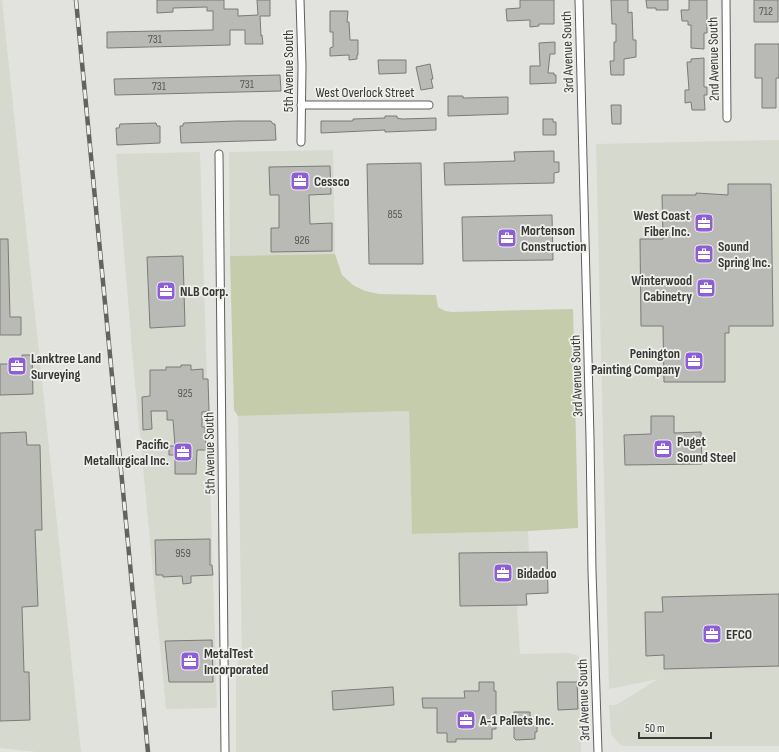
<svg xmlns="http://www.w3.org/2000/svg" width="779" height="752" viewBox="0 0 779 752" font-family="'Sofia Sans Condensed',sans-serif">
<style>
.built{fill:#d6d9cd}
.green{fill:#c4ccab}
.building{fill:#b9bab6;stroke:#7a7b78}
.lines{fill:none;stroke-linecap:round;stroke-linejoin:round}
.minor-casing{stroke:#5f605c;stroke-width:9}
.minor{stroke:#fff;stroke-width:7}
.rail-casing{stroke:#626360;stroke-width:4.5}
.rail{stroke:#eff0ec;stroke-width:3;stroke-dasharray:9;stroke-linecap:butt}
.labels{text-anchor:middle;stroke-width:3.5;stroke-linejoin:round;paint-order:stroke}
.number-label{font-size:12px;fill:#585856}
.street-label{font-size:14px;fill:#373836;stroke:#eff0ec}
.poi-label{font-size:14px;font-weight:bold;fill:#373836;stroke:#eff0ec;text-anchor:start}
</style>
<rect width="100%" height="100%" fill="#e2e3df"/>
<path class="built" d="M0,0H2L81,752H37L0,748Z
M779,140V746H624L619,744L611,734L609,705H616L658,679L609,689L596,144Z
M333,150L335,254L230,256L229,152Z
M200,152L217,708L166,709L133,362L116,154Z
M409,411L412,534L528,531L529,552L459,553L460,606L517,605L520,654L569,653L579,656L581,752H236V681L238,660H242L238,416Z"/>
<path class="green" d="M335,254L342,275L353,285L365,291L379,294L436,295L438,307L445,311L452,312L573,309L578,528L528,531L412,534L409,411L238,416L234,410L230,256Z"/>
<path class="building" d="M157,0H224V9H238V16L258,15L257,0H270V16H260L261,36L262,35L263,44H245V30H230V45L107,48V32L213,30V11H207V7L173,8V12L157,13Z
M520,0H554V24H539V26L530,27V20L507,21L506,9L520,8Z
M611,0H628V13L632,12L633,40H636V57L624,59V75H611L610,61H614V42H616V24H612Z
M646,0H668V10H656V8H647Z
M689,0H707V33H704V49L691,48V25H688V21H682L681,10H689Z
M754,0H778V22H754Z
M330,11H348L347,22H349L350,40H358V55H357V59L349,60V55L330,56V48L333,47V32H330Z
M555,42V54H550L548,73H554V75H556V83L530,84V66H540L539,43Z
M755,44H779V78H776V108H762V78H755Z
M704,58V87H707V95H704L705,110H692L691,102L685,103V90H689L687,62H691V59Z
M378,60H406V73L379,74Z
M430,64L433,79H431L433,88L421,90L416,67Z
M280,75L281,91L115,95L114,79Z
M448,96H463V98L508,97V114L448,116Z
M611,105H621V124H612Z
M385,116H397V118L402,119L436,118V130L385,132V130L321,133V121H353V119L385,118Z
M543,119H553V122H556V135H543Z
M236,121H271L273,124H275L276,140L181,143L180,126H183V124L184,123Z
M156,123L157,126H160V143L117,145L116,128H119L120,124Z
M554,151V162H559V172L554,173V183L445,185L444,163L515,161L514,152Z
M421,163L423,264H369L367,164Z
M330,166L331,194L309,195L310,224L332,223V251L271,252V228H279V195H270L269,167Z
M728,184H771L773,326H729V333H725V382H664L663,326H641L640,239H663L662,195H696V193L728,195Z
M552,215L553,260L463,261L462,217Z
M0,239H8L10,317H21V335H0Z
M183,256L185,326L150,328L147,257Z
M22,355H32L33,394L0,395V364H22Z
M181,365H191V370L203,369V379H208L209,411L202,412V427H205L206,450H197L196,474H175V455H169V446H175L173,420H167V411H151L152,429L143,430L142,397L150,396V370H166V367H181Z
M651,416H674V433L701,432L702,464L625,465L624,435L651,434Z
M26,432L27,445H40L42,530H35L38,606L22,607L24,672H29L30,720L0,721V433Z
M210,539V565H212L213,575L191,576V583L183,584L182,576L163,577V575H156L155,540Z
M547,552L548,593L526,594L527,605L460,606L459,553Z
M779,594V666L664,669V655L646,656L645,612H663L662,597Z
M212,640L213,682H169L165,641Z
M479,682H494V691H496V729H492V739H456V742H447V733H437V708H423L422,698H465L464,691H479Z
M557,682H577L578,709L558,710Z
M393,687L394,705L333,710L332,691Z
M514,712H530V722H537V732H535V739L516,740L514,738Z"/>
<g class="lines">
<g class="minor-casing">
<path id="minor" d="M300,0L302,66L301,142
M579,0L590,438L592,571L598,752
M726,0L727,118
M301,105H429
M219,154L225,752"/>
</g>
<use href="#minor" class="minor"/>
<g class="rail-casing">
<path id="rail" d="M76,0L148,752"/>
</g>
<use href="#rail" class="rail"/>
</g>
<defs>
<g id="office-square" transform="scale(1)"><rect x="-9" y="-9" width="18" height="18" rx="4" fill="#8e5ed7" stroke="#eff0ec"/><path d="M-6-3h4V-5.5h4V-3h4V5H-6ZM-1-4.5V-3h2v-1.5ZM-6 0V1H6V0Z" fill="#fff"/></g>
</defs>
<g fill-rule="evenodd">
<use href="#office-square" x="300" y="181"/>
<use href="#office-square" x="704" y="223"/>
<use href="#office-square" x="507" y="238"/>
<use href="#office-square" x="704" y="254"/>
<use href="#office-square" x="706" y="288"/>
<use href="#office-square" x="166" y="291"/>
<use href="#office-square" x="694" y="361"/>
<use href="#office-square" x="17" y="366"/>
<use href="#office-square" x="663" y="449"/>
<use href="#office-square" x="183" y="452"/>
<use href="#office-square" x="503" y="573"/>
<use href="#office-square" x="712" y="634"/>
<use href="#office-square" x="190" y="661"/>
<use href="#office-square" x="466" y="720"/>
</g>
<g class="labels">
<g class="number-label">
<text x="766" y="15">712</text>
<text x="155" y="43">731</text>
<text x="247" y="88">731</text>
<text x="159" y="90">731</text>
<text x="395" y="218">855</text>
<text x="302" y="244">926</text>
<text x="185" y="397">925</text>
<text x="183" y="557">959</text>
</g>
<g class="street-label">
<text transform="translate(567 52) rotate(-92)" y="5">3rd Avenue South</text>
<text transform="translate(713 59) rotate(-91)" y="5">2nd Avenue South</text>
<text transform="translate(288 71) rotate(-90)" y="5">5th Avenue South</text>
<text x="365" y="97">West Overlock Street</text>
<text transform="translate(576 376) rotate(-92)" y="5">3rd Avenue South</text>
<text transform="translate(209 453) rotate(-91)" y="5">5th Avenue South</text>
<text transform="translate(583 700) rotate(-92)" y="5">3rd Avenue South</text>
</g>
<g class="poi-label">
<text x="314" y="186">Cessco</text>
<text x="690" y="220" text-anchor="end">West Coast<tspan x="690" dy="16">Fiber Inc.</tspan></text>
<text x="521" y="235">Mortenson<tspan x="521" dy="16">Construction</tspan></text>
<text x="718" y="251">Sound<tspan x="718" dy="16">Spring Inc.</tspan></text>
<text x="692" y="285" text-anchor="end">Winterwood<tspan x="692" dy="16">Cabinetry</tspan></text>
<text x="180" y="296">NLB Corp.</text>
<text x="680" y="358" text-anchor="end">Penington<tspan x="680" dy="16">Painting Company</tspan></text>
<text x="31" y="363">Lanktree Land<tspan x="31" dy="16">Surveying</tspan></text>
<text x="677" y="446">Puget<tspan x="677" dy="16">Sound Steel</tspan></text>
<text x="169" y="449" text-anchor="end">Pacific<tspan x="169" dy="16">Metallurgical Inc.</tspan></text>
<text x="517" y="578">Bidadoo</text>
<text x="726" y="639">EFCO</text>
<text x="204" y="658">MetalTest<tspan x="204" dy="16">Incorporated</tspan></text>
<text x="480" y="725">A-1 Pallets Inc.</text>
</g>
</g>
<path d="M639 732v6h72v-6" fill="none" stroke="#373836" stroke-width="2"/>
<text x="645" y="732" font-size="12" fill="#373836" stroke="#eff0ec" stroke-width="3" paint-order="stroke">50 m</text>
</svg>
